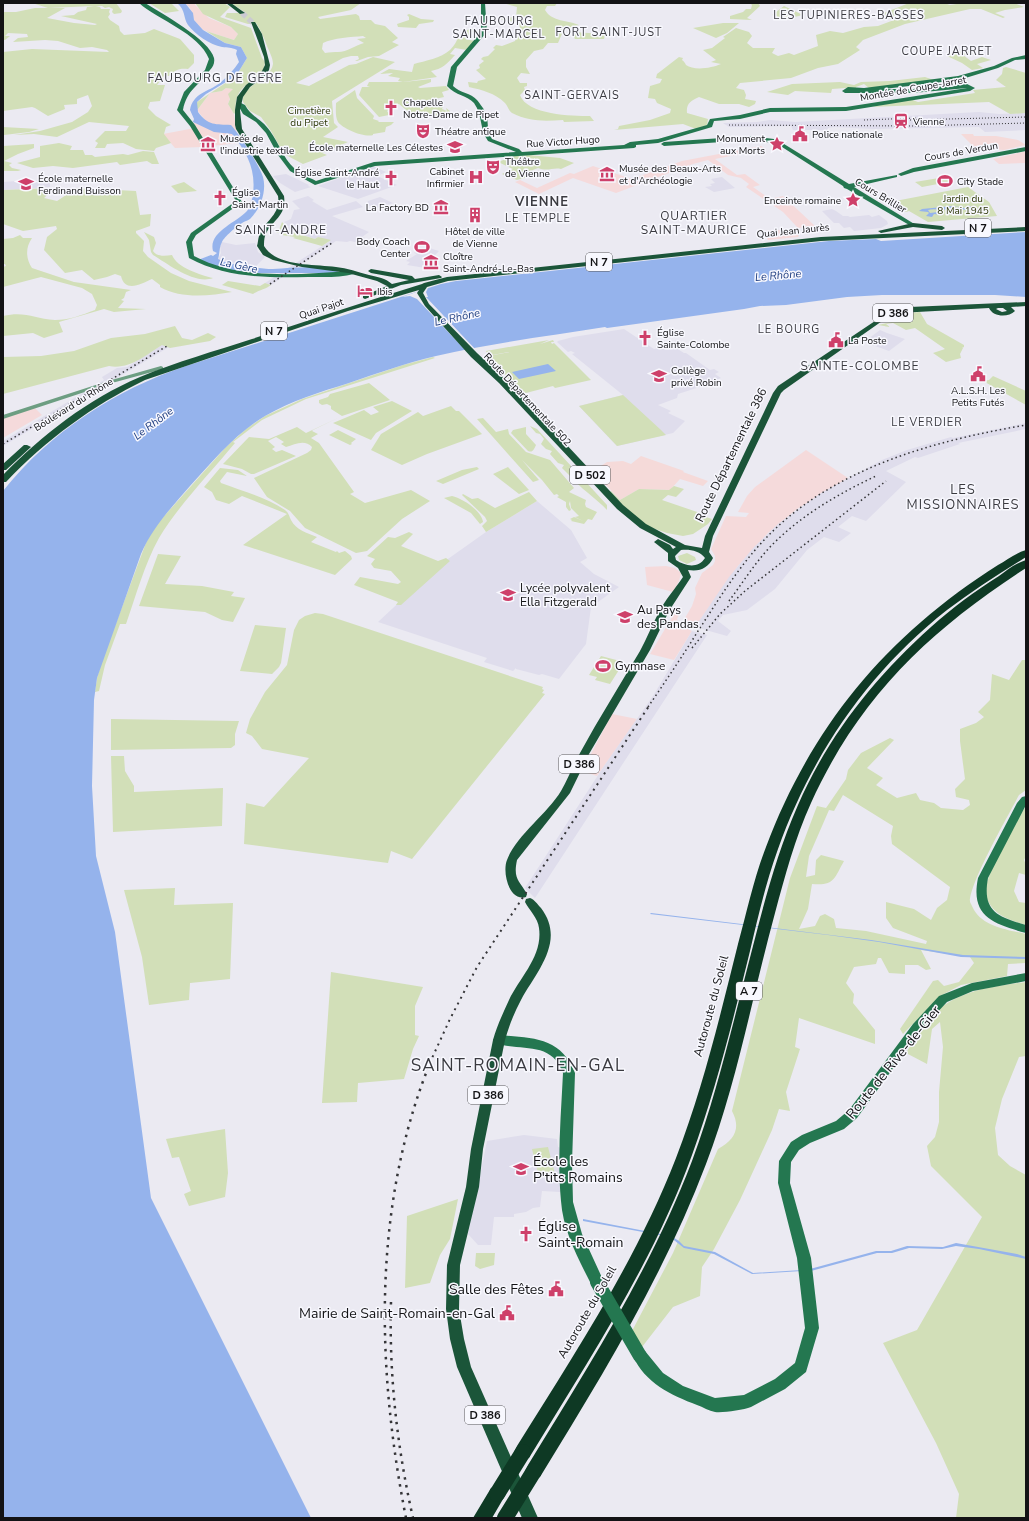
<svg xmlns="http://www.w3.org/2000/svg" width="1029" height="1521" viewBox="0 0 1029 1521" font-family="'Nunito Sans',sans-serif">
<style>
.commercial{fill:#f5dadb}
.industrial{fill:#f5dad9}
.built{fill:#dfddec}
.green{fill:#d2dfb8;fill-rule:evenodd}
.water{fill:#95b3ec}
.pier{fill:#ebeaf2}
.lines{fill:none;stroke-linecap:round;stroke-linejoin:round}
.primary-tunnel{stroke:#cbcad1;stroke-width:5.5;stroke-dasharray:5.5 3;stroke-linecap:butt}
.tertiary{fill:#6d9e82;fill-rule:evenodd}
.secondary{fill:#247750;fill-rule:evenodd}
.primary{fill:#1b5539;fill-rule:evenodd}
.motorway{fill:#0e3924;fill-rule:evenodd}
.rail-far3{stroke:#353538;stroke-width:1;stroke-dasharray:1 2;stroke-linecap:butt}
.rail-far2{stroke:#353538;stroke-width:1.5;stroke-dasharray:1.5 3;stroke-linecap:butt}
.rail-far1{stroke:#353538;stroke-width:2;stroke-dasharray:2 4.5;stroke-linecap:butt}
.rail{stroke:#353538;stroke-width:2.5;stroke-dasharray:2.5 5.5;stroke-linecap:butt}
.secondary-bridge{stroke:#247750;stroke-width:14}
.motorway-bridge{stroke:#0e3924;stroke-width:16}
.labels{text-anchor:middle;stroke-width:3;stroke-linejoin:round;paint-order:stroke}
.far-street-label{font-size:10px;fill:#131315;stroke:#f8f8fe}
.far-poi-label{font-size:10px;fill:#131315;stroke:#f8f8fe;text-anchor:start}
.far-park-label{font-size:10px;fill:#2d3807;stroke:#f8f8fe}
.far-neighbourhood-label{font-size:11px;letter-spacing:1px;fill:#3a3a40;stroke:#f8f8fe}
.shield{fill:#f8f8fe;stroke:#58585b;stroke-width:1}
.shield-label{font-size:11px;font-weight:bold;fill:#131315}
.far-water-label{font-size:11px;font-style:italic;fill:#1e3d80;stroke:#f8f8fe}
.far-quarter-label{font-size:12px;letter-spacing:1px;fill:#3a3a40;stroke:#f8f8fe}
.street-label{font-size:12px;fill:#131315;stroke:#f8f8fe}
.poi-label{font-size:12px;fill:#131315;stroke:#f8f8fe;text-anchor:start}
.far-district-label{font-size:13px;font-weight:bold;letter-spacing:1px;fill:#3a3a40;stroke:#f8f8fe}
.neighbourhood-label{font-size:13px;letter-spacing:1px;fill:#3a3a40;stroke:#f8f8fe}
.near-street-label{font-size:14px;fill:#131315;stroke:#f8f8fe}
.near-poi-label{font-size:14px;fill:#131315;stroke:#f8f8fe;text-anchor:start}
.near-quarter-label{font-size:17px;letter-spacing:1px;fill:#3a3a40;stroke:#f8f8fe}
</style>
<rect width="100%" height="100%" fill="#ebeaf2"/>
<path class="commercial" d="M761,146L766,149L715,159L737,175L745,174L760,185L753,187L770,199L783,196L815,226L798,228L783,212L746,187L749,184L741,178L728,175L708,160L693,164L616,193L573,178L539,194L515,182L520,180L537,188L570,173L574,174L593,166L632,179L682,161Z
M1026,151V163L999,164L993,159Z
M793,229L799,236L798,237L768,240L762,231Z
M35,408L42,415L3,438V418Z
M806,450L848,478L797,509L768,533L738,566L695,627L689,624L685,618L692,606L696,594L695,588L702,573L713,565L715,561V556L711,549L726,516L746,517L749,513L738,512L747,496L755,487Z
M666,566L675,568L681,573L679,581L673,592L647,585L645,567Z
M677,609H682L677,619L678,621L686,628L692,631L674,660L650,654Z
M612,714L637,719L597,776L582,771Z"/>
<path class="industrial" d="M185,3H195V5L209,18L231,27L238,34L234,40L203,30L194,20L190,8Z
M226,88L233,89L228,104L234,114L238,143L202,147L175,148L163,134L195,128L193,123L205,120L196,109H198L210,93L222,91Z
M961,134H973L974,136H996L1018,140L1026,145L1004,150L975,148Z
M641,456L684,471L683,472L708,481L703,486L680,479L670,490L639,489L620,500L593,471L607,462L623,461L631,464Z"/>
<path class="built" d="M979,112L999,114L1026,113V130L985,132L979,127L873,129L835,127L828,128V130H793L791,126L729,127L723,123L757,122L770,120L795,122Z
M373,166L386,172L377,176L397,185L358,199L318,186Z
M286,174L309,185L308,186L311,187L295,192L280,183L273,176Z
M722,177L735,188L714,192L705,187L712,186L710,184L715,183L711,179Z
M31,180H50V187L3,190V182Z
M308,196L314,200L312,201L327,210L356,201L363,207L332,216L369,232L362,237L365,238L355,242L350,241L347,242L336,241L271,285L265,283L330,241L318,237L315,239L285,229L289,227L284,222L291,219L294,210L300,209L292,201Z
M380,197L393,203L375,209L367,204L368,201Z
M832,209L836,211L843,216H848L850,217L869,215L872,217L879,215L887,221L888,224L881,228L854,231L850,227L844,228L839,223H834L822,211Z
M222,242L236,245L255,243L258,252L265,257L255,267L221,261L218,259L221,253L220,246Z
M426,247L439,251L434,256L439,258L428,263L440,269L438,270L407,265L410,262L406,261L417,254L414,253L415,252L421,251Z
M624,329L654,349L662,347L666,350L676,348L684,353H686L710,370L714,369L719,372L715,374L721,378L708,383L709,384L678,394L677,398L658,405L671,411L668,413L685,421L673,433L617,446L579,406L623,395L572,354L575,353L571,351L568,352L557,342L558,341L573,337Z
M880,330L887,333L905,339L889,351L864,342Z
M162,345L169,347L3,446V441L104,380L102,377L117,368L127,367Z
M1026,423V429L958,443L960,444L918,458L915,457L886,471L906,482L866,521L852,516L838,527L851,533L839,542L824,537L807,550L775,589L747,610L723,615L718,621L731,631L727,636L695,627L729,577L754,547L778,524L821,493L882,460L907,450L951,437L953,438Z
M537,501L571,530L587,558L580,562L594,574L619,587L591,607L586,644L559,679L542,674L539,675L516,669V668L513,671L484,662L487,658L378,622L438,566L486,532Z
M692,631L707,635L535,898L525,888L604,766L653,696Z
M524,1135L557,1139L558,1147L561,1148L560,1192L542,1191L540,1207L533,1208L526,1212L514,1214V1217H494L491,1245H478L468,1234L487,1141Z"/>
<path class="green" d="M32,3H116L122,11L121,13L114,14L112,12L113,9L109,7L105,8L102,6H96L100,7L101,9H110L109,12L110,14L108,17L110,20L119,26L120,31L124,35L145,33L154,29L180,39L194,55V63L188,69C179,68 175,70 169,76H164L157,85H165L160,101L150,102L148,108L156,116L171,125L166,127L164,134L171,143L156,148L154,151L136,149L123,143L107,144L105,148H95L98,143L95,141L105,131H126L129,126L89,122L57,137L34,134L14,135L40,131L72,122L88,112L92,106L88,95L77,99V104L64,105L65,109L48,116L35,108L32,107L3,111V52L32,49L109,52L107,50L92,47L80,48L58,41L45,40L13,42L18,38L28,37L27,34L8,33L5,36H10L5,40H3V12H16L35,8H65L47,18L74,23L95,25L97,24L61,16L74,15L78,12L86,10L87,7L94,6L48,8Z
M149,3H171L179,11L165,13Z
M195,3H224L230,7L220,17L251,28L262,58L265,62C264,79 245,81 238,95C235,100 236,108 235,113L234,114L228,104L230,99L228,94L233,89L226,88L222,91L210,93L198,109H196L197,102L236,76L247,58L241,47L225,43L206,31L234,40L238,34L231,27L203,14Z
M231,3H361L351,10L318,17L320,19L356,14L359,16L360,20H371L375,24L385,26L398,38L392,42L399,45L379,56L368,57L357,61H355L359,59L358,56H351L343,58L296,83L309,86L349,65L356,64L373,57L395,62L332,101L334,123L338,127L323,137L348,142L322,153L327,155L303,164L284,154L271,131L261,117L250,111L243,102C240,86 271,80 273,64C273,58 269,51 267,46C264,38 261,30 256,23L248,24L225,17L227,13H246ZM363,36L366,38L357,39L364,43C356,45 347,52 338,52C334,52 330,52 325,53L322,49L323,43C333,38 352,37 363,36Z
M503,3H557L555,6H547L545,10C552,22 568,20 579,25L564,29L558,43H548L543,49L534,51L526,60V67L530,74L521,73L517,78L520,83H527V86L524,87L525,90L520,95C527,115 572,116 590,116L594,121L564,122L563,120C545,121 529,122 512,113C508,110 508,106 505,103C495,93 482,90 469,87L468,82L477,83L478,81L486,79L476,70L480,68L479,65L484,61L481,59L483,57L488,56L495,49L493,48L496,45L502,46L515,41L520,28L519,23L500,19L503,18L516,17L517,7Z
M750,3H758L760,6L747,18L752,20L730,19V16L743,12L746,9H751L752,5Z
M909,3H944L950,5L963,3H1014L1024,7L1005,10L995,13L1005,17L1003,18L981,9H970L905,24L863,40L856,47L860,50L838,64L818,68L791,78L740,83L736,88L744,90L746,95L745,99L756,101L755,104L749,107L739,104H719L699,97C691,101 686,103 687,113L708,119L707,125L696,129L683,124L614,130L618,129L619,126L650,120L670,113L671,109L657,103L655,99L648,98L650,86L660,83L662,79L656,78L657,74L679,57L683,58L682,60C684,61 685,63 686,65C694,71 712,68 721,64L711,62L716,60L703,50L712,48L725,38L723,37L736,28L749,32L752,36L747,43L753,48H775L772,53L778,56L789,53L794,55L818,46L816,35L830,31L843,33L864,27L878,26L894,20L879,15Z
M784,6L803,15L786,19L772,15Z
M409,14L421,19L434,20L433,22L419,24L416,28L398,27L397,24L409,20V17L407,15Z
M723,23H739L727,33L716,38L693,28Z
M472,28L476,29L465,39L475,41L467,50L455,48L450,54L455,55C447,64 442,69 431,71L437,77L403,82L398,81L400,78L388,76L393,73L380,74L389,69L412,72L414,64C425,61 441,58 450,50C461,39 454,35 472,28Z
M572,32L605,34L604,39H575L571,33Z
M965,50L974,54L963,55L971,61L982,57L991,60L977,64L983,68L972,70L962,63L947,56Z
M1006,67L1026,73V113L1010,114L989,102L872,107L910,99L918,102L975,93L973,90L1006,87L996,80L1002,74L1003,68Z
M925,77L934,80L869,88L864,84L856,87V89L846,88L832,89L831,93L795,91L788,95L767,92L792,84L840,82L854,85L861,82L890,81Z
M431,79V82L418,87L420,88L446,86L449,90L442,92L444,97L435,99L438,104L443,106L442,109L447,111L446,108L450,111L449,113H444L435,116L437,117V119L440,120L433,119L432,117H416L423,115L411,114L399,104L385,106L388,110L387,111L389,114V115L379,117L359,95L362,87H370L367,86L369,82H404Z
M355,90L357,98L374,116L373,119L379,121L378,122H394L391,125L386,127L385,132L373,134V135C365,138 343,129 338,122C335,117 336,108 336,103Z
M3,127L39,129L29,132L4,135L3,134Z
M59,143L72,146L70,150H83L85,155H92L95,157L123,154L128,155L143,151L154,152L159,164H152L147,161L120,165L117,162L73,168L53,166L33,168L17,163L40,157V146Z
M34,144V148L18,154L4,161L12,163L9,165L12,168L21,170L18,171H3V146Z
M529,155L560,158L574,163L561,169C553,167 548,172 538,168L525,173L531,176L517,180L502,174L513,169L498,162L514,156Z
M945,177L954,183L946,185L943,183L922,187L915,182Z
M184,182L197,191L178,193L171,186Z
M968,187L989,202L997,216L928,222L909,211L906,212L890,202Z
M51,188L54,189L44,198L57,201L77,188L136,191L140,215L151,214L150,226L136,231V233L144,241L143,251L148,257L171,273L189,281L232,292C209,296 181,299 160,287V285L152,279C141,284 125,293 121,276L115,274L107,277L94,280L82,270L65,273L44,250L47,237L57,229L56,226L23,231L3,224V190Z
M282,222L288,228L286,230L315,239L318,237L331,240L322,246L293,238L295,237L282,235L281,232L276,233L279,230Z
M144,232L154,237L156,243L153,251C157,257 165,256 172,255C177,268 201,275 213,278C195,285 168,264 153,255L151,252L149,240Z
M20,235L23,238H32C25,248 26,259 32,268L74,282L131,290L126,292L124,298L121,300L124,301L118,308L146,309L114,312L104,309L59,322L63,332L44,338L33,333L3,336V316C26,311 34,319 55,320C69,320 82,315 95,310L97,305L92,294L82,288L41,277L3,287V267L6,266L5,264H3V239L13,238Z
M228,281L260,286L265,283L271,285C266,289 259,290 253,294L222,285Z
M920,312L927,324L964,345V347L962,348H963L960,354L961,358L946,362L933,353L945,349L915,328L906,330L893,323L886,324L890,327L878,325L896,321L897,317L908,313Z
M175,326L182,338L192,340L208,333L216,337L210,341L170,348L162,345C146,355 129,370 109,366L3,394V357L41,356L74,351L111,338L145,334Z
M549,340L540,344L553,340L554,342H551L552,344L554,343L591,380L555,388L553,386L522,394L488,356L542,346L487,356L486,354L487,353L486,351Z
M433,357L435,358L306,399L262,420L233,442L235,443C211,472 178,506 159,538C144,565 136,596 126,624H120L105,665L99,691L95,692L97,678L103,658L147,540L157,524L226,447L246,429L265,416L302,399L403,365Z
M993,376L1026,391V405L983,381L989,380Z
M369,383L390,400L342,416L331,409V406L327,404L322,405L319,403V400L328,397L330,394Z
M623,395L661,430L666,435L617,446L579,406Z
M392,401L412,411L376,433L371,440L333,423L364,410L371,415L379,412L373,407Z
M451,406L456,411H459L482,434L427,454L402,465L371,450L381,434L418,412L423,416Z
M340,417L313,430L312,431L318,434L311,438L319,443L354,492L350,494L365,503L411,490L430,501L402,519L367,551L356,553L305,528L290,511L267,497L254,478L307,453L311,450L312,447C305,439 295,444 286,447L281,444L284,442L276,437L268,441L275,447L272,449L276,452L282,450L296,456L254,474H251L242,469L223,464L249,437L269,439L297,427L306,433Z
M483,418L496,432L508,429L509,434L526,452L550,460L574,488L569,492L586,500L585,504L586,507L597,512L592,520L588,519L584,524L571,521L572,520L570,519L574,517L583,521L575,517L579,516L571,508L570,501L569,504L571,510L569,511L566,507V502L557,497L559,496L557,494L554,495L542,480L522,460L539,480L533,482L477,419Z
M530,426L537,429L607,505V510C597,499 585,492 575,481L576,478L570,476L562,468L564,465L558,463L550,454L552,451L546,449L541,444L544,439L540,434L536,433Z
M526,427V434L536,445C534,449 533,453 528,451L511,433L513,430Z
M338,430L356,439L351,443L352,444L350,445L329,435Z
M477,467L479,469L443,484L436,481L462,470Z
M508,467L529,490L519,494L493,474Z
M220,468L238,470L247,476L227,472L220,481L221,483C242,491 266,497 285,510C289,513 289,516 291,520C296,530 307,533 317,537L311,542L336,552L337,551L339,553L345,551L351,556L352,559L335,575L243,545L287,514L242,496L229,504L216,500L212,492L204,487Z
M674,486L684,489L676,497L668,495L662,500L703,514L707,513L705,515L707,516L706,517L712,519L708,524L693,534L683,536L667,533L649,527L632,515L610,492L611,491L620,500L639,489L669,490Z
M529,492L537,501L486,532L482,526L487,521L485,517L462,495L463,494L472,499L478,498L495,508Z
M452,496C462,498 482,511 483,522L480,524L471,513L444,498Z
M409,532L413,534L401,546L438,561L446,558L450,561L401,605H396L398,602L354,585L360,577L398,584L401,582L391,571L374,568L371,564L375,559L367,556L388,537L395,538Z
M687,553L695,557L696,560L687,564L679,560L678,556Z
M158,554L181,556L165,584L202,586L234,592L231,596L245,598L233,622L222,620L205,612L139,606Z
M315,613L323,614L543,687L542,689L544,690L542,693L545,694L412,859L391,851L388,863L244,844L246,803L264,807L309,758L262,749L252,736L246,733L250,719L265,692L287,665L294,630L299,620L305,616Z
M255,625L286,628L281,663L279,667L272,674L240,671Z
M601,656L624,662L610,684L595,680L597,677L589,675Z
M1022,660H1026V790L1019,795C1009,814 969,884 970,902C971,904 973,908 974,910C984,927 1009,930 1026,934V963L1008,964L1007,976L961,985L940,996L903,1034L900,1029L933,981L938,980L944,986L959,982L974,963L970,957L921,950L931,969L926,970L918,965H905V974L889,973L881,958H878L876,964L854,967L846,983L854,994L853,1003L875,1030V1044L799,1018L795,1047L800,1049L786,1092L790,1111L779,1109L772,1130L740,1200L714,1249L702,1267L700,1296L673,1307L642,1347L632,1331L673,1253L718,1149C735,1140 741,1128 732,1111L790,878L817,806L826,808L846,779L848,770L861,753L890,738L894,740L867,768L883,778L876,785L897,798L916,793L920,800L934,803L941,808L963,810L970,805L969,800L956,797L955,789L965,779L960,741V729L976,723L984,717L978,712L990,700L992,674L1009,680ZM843,795L893,826L891,836L892,844L950,887L947,900L937,908L931,920L914,909L886,902V918L893,928L927,941L926,944L866,931L836,928L834,919L825,914L820,916L815,926L799,929L808,909L812,884C834,886 834,879 844,861L821,855L816,860L815,875L806,877L809,856L829,810L834,811Z
M111,719L239,721L235,734V745L231,748L111,750Z
M111,756H124L125,771L134,786V792L223,788L222,826L113,832Z
M1026,807V856L1024,860L1026,865V875L1019,873L1014,891L1019,902L1026,903V925C1012,921 995,916 988,901C986,898 986,890 986,886C989,872 1016,817 1026,807Z
M175,888L174,905L233,903L230,979L190,983L189,1000L149,1005L142,957L124,890Z
M331,972L423,987L415,1006V1035L419,1036L413,1049L404,1079L358,1083L357,1102L322,1103Z
M1026,982V1056L1019,1057L1002,1099L995,1128L998,1155L1010,1166L1026,1175V1518H956L959,1494L936,1443L883,1343L917,1330L982,1217L931,1166L927,1146L935,1137L939,1122V1092L943,1047L940,1022L932,1029L927,1064L906,1053C912,1043 918,1031 926,1022C951,991 989,987 1026,982Z
M225,1129L228,1173L225,1197L189,1206L184,1194L191,1191L179,1157L172,1158L166,1139Z
M548,1147L555,1174L539,1177L532,1149Z
M458,1199L450,1239L440,1255L430,1283L405,1288L407,1216Z
M476,1253H495L494,1265L480,1269L475,1266Z"/>
<path class="water" d="M177,3H185L193,13L194,20L203,30L225,43L241,47L247,58L236,76L206,94L197,102L198,112C208,126 216,124 231,125C239,134 260,166 263,177C267,192 260,209 250,219C247,221 245,221 242,223C237,226 224,237 222,242C219,247 220,253 218,259C225,263 234,264 242,265C252,267 263,269 273,269C294,268 316,265 338,271L337,273H260L228,270L198,260L211,255L213,256L217,253L213,251C208,232 236,223 247,211C251,207 252,199 253,194C256,169 247,153 232,134L214,132L193,122L194,119L190,110C193,93 208,92 220,83C227,77 234,70 239,62L236,54L237,50C231,47 228,48 222,47C210,45 195,34 188,25C183,18 186,10 177,3Z
M953,206L964,208L970,206L973,210C965,211 964,209 957,207C953,206 951,208 948,209C941,211 935,208 928,210L930,213L938,212L943,215L934,214L932,217L926,216L929,213L928,212L919,211L922,209Z
M1026,232V297L995,295H882L847,297L786,305L760,306L744,309L607,328L605,327C549,336 491,343 436,356C406,363 378,373 349,383C320,392 291,401 265,416C235,434 213,461 190,486C171,508 152,528 141,554L97,678L94,700L92,786L96,856L115,932L151,1198L311,1518H3V491C50,432 115,390 186,366L441,284L456,281L829,241L876,239L881,241Z
M548,364L556,371L519,379L512,372Z
M651,913L871,940L963,955L1026,957V959L961,957L879,942L828,935L650,914Z
M583,1219L671,1236L679,1241L684,1246L715,1252L753,1273L802,1270V1271L752,1274L714,1254L684,1248L670,1237L583,1221Z
M956,1243L1017,1254L1026,1257V1259L979,1249L956,1246L942,1249L909,1248L892,1253H877L811,1271L810,1269L876,1251H891L907,1246L943,1247Z"/>
<path class="pier" d="M428,288L426,292L428,297H426L476,350L466,351L417,299L410,296L402,297Z"/>
<g class="lines">
<path class="primary-tunnel" d="M242,13L253,23"/>
<path class="tertiary" d="M161,366L163,367V369L112,383L3,419V415L108,381Z"/>
<path class="secondary" d="M139,3H145C161,13 210,40 214,58C215,63 213,67 210,70C199,86 187,89 183,110L195,125L242,202L196,235L192,242L194,256C241,281 301,274 352,271L354,272V274C340,278 323,277 308,277C268,278 226,278 189,258L186,242L191,233L236,201L190,126L177,110L184,92L205,70L209,59C199,33 158,20 139,3Z
M481,3H485L487,32L457,67L453,86C460,93 471,93 477,100C480,104 485,110 486,114C489,122 486,129 492,139L519,149L522,152L624,145L630,142L658,139L707,125L710,119L740,115L770,108L846,107L967,88L913,93H845L842,91L848,87L864,88L958,76L994,66L1012,58L1026,55V59L1015,60L998,68L959,80L884,89H913L967,84L975,88L970,91L846,111L770,112L740,119L714,121L712,127L658,143L636,145V147L634,148L375,166L315,185L290,171L278,155L266,133L256,122L243,114L238,105L241,103L245,105C251,117 262,119 270,131C279,143 283,158 294,168C299,174 309,177 316,181L374,162L516,152L488,141C479,128 483,116 474,103C467,95 456,96 447,86L451,67L481,32Z
M751,136L774,139L777,141L774,143L751,140L664,146L661,144L664,142Z
M784,144L849,184L897,175V177L854,187L916,225L911,226L847,189L844,188L843,186L782,147V145Z
M1026,147V151L914,172L901,176L898,174L913,168Z
M1026,796V805L988,878C982,911 997,917 1026,925V933C994,924 970,917 978,878L1017,803L1022,797Z
M1026,973V981L973,991L947,1002L921,1030L857,1118L844,1129L810,1143L799,1150L791,1162L790,1183L811,1258L819,1328L806,1372L785,1389L751,1407C743,1410 723,1413 715,1412C709,1411 703,1407 697,1405C671,1395 645,1383 633,1356L635,1351L640,1350L645,1351L663,1373L683,1386L715,1398L744,1395L775,1379L795,1363L805,1328L797,1258L778,1183L779,1161L791,1142L802,1135L836,1121L849,1110L913,1024L939,996L972,983Z
M499,1035C533,1038 561,1037 575,1073L572,1163L573,1202L582,1234L604,1282L602,1286L597,1288L592,1286C579,1260 563,1231 561,1201C557,1159 561,1115 563,1073C551,1040 521,1052 495,1043L493,1040L495,1037Z"/>
<path class="primary" d="M226,3H231L245,13L240,14Z
M251,22H255L262,34L270,65L269,70L265,76L250,87L243,97L240,110L242,129L284,196C287,217 271,220 265,236C264,239 264,243 264,246C277,267 314,264 336,267C347,268 358,272 369,275C378,277 385,278 392,284L409,280L371,273L368,271L371,269L412,276L415,279L439,275L442,277L441,278L401,285L365,299L363,298V296L387,286L377,281L348,273L302,267L273,260L263,255L257,246C258,243 258,239 259,236C265,220 281,215 278,196L236,129L235,125V110L237,97L246,85L261,73L265,65L264,57Z
M913,223L942,226L945,228L942,230L913,227L881,233L878,231Z
M1026,227V231L821,241L448,281L427,287L423,293L429,304L477,353L505,379L623,505L646,524L685,545L702,548L705,536L773,393L778,386L881,317L895,310L910,307L1026,302V306L1011,307L1015,311C1008,318 993,317 989,308L899,313L885,319L784,390L781,393L713,536L709,552L713,558C708,568 700,572 688,570L691,577L669,611L650,650L589,754L570,793L517,860C513,879 519,880 527,894L526,897C509,902 502,872 507,860C516,836 547,814 561,791C568,779 573,765 580,753C599,718 620,685 640,651C647,638 652,625 659,612C665,600 675,589 683,577L678,568L668,561V553L654,542L658,539L670,545L673,549L676,547L640,528L617,509L499,383L471,357L425,306L417,293L419,290L348,311L145,380C92,406 47,439 6,482H3V475C42,435 88,399 140,377C176,362 215,351 252,339C309,320 365,302 422,284L424,283L447,277L821,237ZM998,308H1003L1007,311L1002,312L996,309ZM681,550C690,549 700,551 705,558C698,569 685,566 676,560L675,556Z
M24,445H27L31,447L6,470H3V464Z
M530,898C535,900 537,904 541,908C566,941 537,971 521,1000C514,1013 509,1026 505,1040L483,1149L479,1187L460,1265L459,1309L464,1339L471,1367L538,1518H522L457,1367L450,1339L446,1309L447,1265L466,1187L471,1149L493,1040C497,1026 503,1013 509,1000C520,977 543,956 539,928C538,918 529,910 525,902L526,899Z"/>
<path class="motorway" d="M1026,550V557C999,574 972,591 947,610C868,672 811,756 778,849C766,882 758,917 750,951C733,1020 716,1089 692,1155C653,1263 588,1361 529,1458L523,1460L517,1458L514,1452L517,1446C575,1353 636,1261 676,1158C703,1088 720,1016 738,944C747,911 754,878 766,847C799,759 850,683 921,622C945,601 971,582 998,565C1007,560 1016,553 1026,550Z
M1026,560V568C930,630 859,697 811,803C795,838 785,876 775,913C752,997 737,1083 706,1164C664,1275 602,1376 540,1477L534,1480L528,1477L525,1471L528,1465C588,1367 651,1269 692,1161C718,1091 734,1018 753,946C765,899 778,850 798,805C828,736 875,677 931,627C952,608 975,591 999,576C1007,570 1016,563 1026,560Z
M497,1485L503,1488L506,1494L492,1518H473L491,1488Z"/>
<path class="rail-far3" d="M864,120L916,118
M910,120L1026,117
M729,125L917,126L1026,123"/>
<path class="rail-far2" d="M270,284L332,243
M3,444L167,346
M729,601C744,581 758,558 776,541C805,513 840,493 876,476
M692,648L720,614L745,591L886,481
M648,707C665,682 682,657 698,631C719,599 739,566 766,538C833,468 933,441 1026,425"/>
<path class="rail-far1" d="M427,1069L450,1019L477,967L649,706"/>
<path class="rail" d="M391,1302C389,1375 397,1447 413,1518
M406,1518C377,1371 372,1211 428,1068"/>
<path class="secondary-bridge" d="M597,1282L640,1356"/>
<path class="motorway-bridge" d="M497,1494L523,1452
M505,1518L534,1471"/>
</g>
<defs>
<g id="church-bare" transform="scale(1.2)"><path d="M-1.2-6h2.4v3.5h3.3v2.4h-3.3V6h-2.4V-.1h-3.3v-2.4h3.3Z" fill="#ce406a" stroke="#f8f8fe" stroke-width="2.5" paint-order="stroke"/></g>
<g id="station-bare" transform="scale(1.2)"><path d="M-3-6H3Q5-6 5-4V2Q5 4 3 4L4.5 6H3L1.5 4h-3L-3 6H-4.5L-3 4Q-5 4-5 2V-4Q-5-6-3-6ZM-3.5-4v3h7v-3ZM-3.5 1v1.5H-2V1ZM2 1v1.5H3.5V1Z" fill="#ce406a" stroke="#f8f8fe" stroke-width="2.5" paint-order="stroke"/></g>
<g id="theatre-bare" transform="scale(1.2)"><path d="M-5-5.5Q0-4 5-5.5V0Q5 5 0 6Q-5 5-5 0ZM-3.3-2.5H-1v1.5H-3.3ZM1-2.5H3.3v1.5H1ZM-2.8 1Q0 5.5 2.8 1Z" fill="#ce406a" stroke="#f8f8fe" stroke-width="2.5" paint-order="stroke"/></g>
<g id="civic-bare" transform="scale(1.2)"><path d="M-.6-6.5H3V-4.5H.6V-3L4-1V1h2V6H-6V1h2V-1L-.6-3ZM-1.2 2.5V6h2.4V2.5Z" fill="#ce406a" stroke="#f8f8fe" stroke-width="2.5" paint-order="stroke"/></g>
<g id="museum-bare" transform="scale(1.2)"><path d="M0-6L6-3V-2H-6V-3ZM-5-1h2V3h-2ZM-1-1h2V3h-2ZM3-1h2V3H3ZM-6 4H6V6H-6Z" fill="#ce406a" stroke="#f8f8fe" stroke-width="2.5" paint-order="stroke"/></g>
<g id="sight-bare" transform="scale(1.2)"><path d="M0-6L1.8-2.2L6-1.7L2.9 1.2L3.7 5.4L0 3.3L-3.7 5.4L-2.9 1.2L-6-1.7L-1.8-2.2Z" fill="#ce406a" stroke="#f8f8fe" stroke-width="2.5" paint-order="stroke"/></g>
<g id="school-bare" transform="scale(1.2)"><path d="M0-5L7-2L0 1L-7-2ZM-4 1L0 2.5L4 1V4Q0 6-4 4Z" fill="#ce406a" stroke="#f8f8fe" stroke-width="2.5" paint-order="stroke"/></g>
<g id="hospital-bare" transform="scale(1.2)"><path d="M-5-5h3v3.5h4V-5h3V5h-3V1.5h-4V5h-3Z" fill="#ce406a" stroke="#f8f8fe" stroke-width="2.5" paint-order="stroke"/></g>
<g id="stadium-bare" transform="scale(1.2)"><path d="M0-5a6.5 5 0 1 0 0 10a6.5 5 0 1 0 0-10ZM-3.5-1.8h7v3.6h-7Z" fill="#ce406a" stroke="#f8f8fe" stroke-width="2.5" paint-order="stroke"/></g>
<g id="building-bare" transform="scale(1.2)"><path d="M-4-6H4V6H1V3H-1V6H-4ZM-2.5-4.3h1.7v1.8h-1.7ZM.8-4.3h1.7v1.8H.8ZM-2.5-1h1.7V.8h-1.7ZM.8-1h1.7V.8H.8Z" fill="#ce406a" stroke="#f8f8fe" stroke-width="2.5" paint-order="stroke"/></g>
<g id="hotel-bare" transform="scale(1.2)"><path d="M-6-4.5h1.5V1H6V5H4.5V3h-9V5H-6ZM-4 0a1.8 1.8 0 1 1 3.6 0ZM.5 0V-2.5h3Q6-2.5 6 0Z" fill="#ce406a" stroke="#f8f8fe" stroke-width="2.5" paint-order="stroke"/></g>
</defs>
<g fill-rule="evenodd">
<use href="#church-bare" x="391" y="108"/>
<use href="#station-bare" x="901" y="121"/>
<use href="#theatre-bare" x="423" y="131"/>
<use href="#civic-bare" x="800" y="134"/>
<use href="#museum-bare" x="208" y="144"/>
<use href="#sight-bare" x="777" y="144"/>
<use href="#school-bare" x="455" y="147"/>
<use href="#theatre-bare" x="493" y="167"/>
<use href="#museum-bare" x="607" y="174"/>
<use href="#hospital-bare" x="476" y="177"/>
<use href="#church-bare" x="391" y="178"/>
<use href="#stadium-bare" x="945" y="181"/>
<use href="#school-bare" x="26" y="184"/>
<use href="#church-bare" x="220" y="198"/>
<use href="#sight-bare" x="853" y="200"/>
<use href="#museum-bare" x="441" y="207"/>
<use href="#building-bare" x="475" y="215"/>
<use href="#stadium-bare" x="422" y="247"/>
<use href="#museum-bare" x="431" y="262"/>
<use href="#hotel-bare" x="365" y="291"/>
<use href="#church-bare" x="645" y="338"/>
<use href="#civic-bare" x="836" y="340"/>
<use href="#civic-bare" x="978" y="374"/>
<use href="#school-bare" x="659" y="376"/>
<use href="#school-bare" x="508" y="595"/>
<use href="#school-bare" x="625" y="617"/>
<use href="#stadium-bare" x="603" y="666"/>
<use href="#school-bare" x="521" y="1169"/>
<use href="#church-bare" x="526" y="1234"/>
<use href="#civic-bare" x="556" y="1289"/>
<use href="#civic-bare" x="507" y="1313"/>
</g>
<g class="labels">
<g class="far-street-label">
<text transform="translate(913 88) rotate(-10)" y="4">Montée de Coupe-Jarret</text>
<text transform="translate(563 141) rotate(-4)" y="4">Rue Victor Hugo</text>
<text transform="translate(961 151) rotate(-10)" y="4">Cours de Verdun</text>
<text transform="translate(881 195) rotate(31)" y="4">Cours Brillier</text>
<text transform="translate(793 230) rotate(-6)" y="4">Quai Jean Jaurès</text>
<text transform="translate(321 308) rotate(-19)" y="4">Quai Pajot</text>
<text transform="translate(528 399) rotate(47)" y="4">Route Départementale 502</text>
<text transform="translate(73 404) rotate(-32)" y="4">Boulevard du Rhône</text>
</g>
<g class="far-poi-label">
<text x="403" y="106">Chapelle<tspan x="403" dy="12">Notre-Dame de Pipet</tspan></text>
<text x="913" y="125">Vienne</text>
<text x="435" y="135">Théatre antique</text>
<text x="812" y="138">Police nationale</text>
<text x="220" y="142">Musée de<tspan x="220" dy="12">l'industrie textile</tspan></text>
<text x="765" y="142" text-anchor="end">Monument<tspan x="765" dy="12">aux Morts</tspan></text>
<text x="443" y="151" text-anchor="end">École maternelle Les Célestes</text>
<text x="505" y="165">Théâtre<tspan x="505" dy="12">de Vienne</tspan></text>
<text x="619" y="172">Musée des Beaux-Arts<tspan x="619" dy="12">et d'Archéologie</tspan></text>
<text x="464" y="175" text-anchor="end">Cabinet<tspan x="464" dy="12">Infirmier</tspan></text>
<text x="379" y="176" text-anchor="end">Église Saint-André<tspan x="379" dy="12">le Haut</tspan></text>
<text x="38" y="182">École maternelle<tspan x="38" dy="12">Ferdinand Buisson</tspan></text>
<text x="957" y="185">City Stade</text>
<text x="232" y="196">Église<tspan x="232" dy="12">Saint-Martin</tspan></text>
<text x="841" y="204" text-anchor="end">Enceinte romaine</text>
<text x="429" y="211" text-anchor="end">La Factory BD</text>
<text x="475" y="235" text-anchor="middle">Hôtel de ville<tspan x="475" dy="12">de Vienne</tspan></text>
<text x="410" y="245" text-anchor="end">Body Coach<tspan x="410" dy="12">Center</tspan></text>
<text x="443" y="260">Cloître<tspan x="443" dy="12">Saint-André-Le-Bas</tspan></text>
<text x="377" y="295">Ibis</text>
<text x="657" y="336">Église<tspan x="657" dy="12">Sainte-Colombe</tspan></text>
<text x="848" y="344">La Poste</text>
<text x="671" y="374">Collège<tspan x="671" dy="12">privé Robin</tspan></text>
<text x="978" y="394" text-anchor="middle">A.L.S.H. Les<tspan x="978" dy="12">Petits Futés</tspan></text>
</g>
<g class="far-park-label">
<text x="309" y="114">Cimetière<tspan x="309" dy="12">du Pipet</tspan></text>
<text x="963" y="202">Jardin du<tspan x="963" dy="12">8 Mai 1945</tspan></text>
</g>
<g class="far-neighbourhood-label">
<text x="849" y="19">LES TUPINIERES-BASSES</text>
<text x="499" y="25">FAUBOURG<tspan x="499" dy="13">SAINT-MARCEL</tspan></text>
<text x="609" y="36">FORT SAINT-JUST</text>
<text x="947" y="55">COUPE JARRET</text>
<text x="572" y="99">SAINT-GERVAIS</text>
<text x="538" y="222">LE TEMPLE</text>
<text x="789" y="333">LE BOURG</text>
<text x="927" y="426">LE VERDIER</text>
</g>
<g class="shield">
<rect x="965" y="219" width="26" height="18" rx="3"/>
<rect x="586" y="253" width="26" height="18" rx="3"/>
<rect x="873" y="304" width="40" height="18" rx="3"/>
<rect x="261" y="322" width="26" height="18" rx="3"/>
<rect x="570" y="466" width="40" height="18" rx="3"/>
<rect x="559" y="755" width="40" height="18" rx="3"/>
<rect x="736" y="982" width="26" height="18" rx="3"/>
<rect x="468" y="1086" width="40" height="18" rx="3"/>
<rect x="465" y="1406" width="40" height="18" rx="3"/>
</g>
<g class="shield-label">
<text x="978" y="232">N 7</text>
<text x="599" y="266">N 7</text>
<text x="893" y="317">D 386</text>
<text x="274" y="335">N 7</text>
<text x="590" y="479">D 502</text>
<text x="579" y="768">D 386</text>
<text x="749" y="995">A 7</text>
<text x="488" y="1099">D 386</text>
<text x="485" y="1419">D 386</text>
</g>
<g class="far-water-label">
<text transform="translate(239 265) rotate(12)" y="4">La Gère</text>
<text transform="translate(778 275) rotate(-5)" y="4">Le Rhône</text>
<text transform="translate(457 317) rotate(-12)" y="4">Le Rhône</text>
<text transform="translate(153 423) rotate(-37)" y="4">Le Rhône</text>
</g>
<g class="far-quarter-label">
<text x="215" y="82">FAUBOURG DE GERE</text>
<text x="694" y="220">QUARTIER<tspan x="694" dy="14">SAINT-MAURICE</tspan></text>
<text x="281" y="234">SAINT-ANDRE</text>
<text x="860" y="370">SAINTE-COLOMBE</text>
</g>
<g class="street-label">
<text transform="translate(731 455) rotate(-64)" y="4">Route Départementale 386</text>
<text transform="translate(711 1006) rotate(-75)" y="4">Autoroute du Soleil</text>
<text transform="translate(587 1312) rotate(-60)" y="4">Autoroute du Soleil</text>
</g>
<g class="poi-label">
<text x="520" y="592">Lycée polyvalent<tspan x="520" dy="14">Ella Fitzgerald</tspan></text>
<text x="637" y="614">Au Pays<tspan x="637" dy="14">des Pandas</tspan></text>
<text x="615" y="670">Gymnase</text>
</g>
<g class="far-district-label">
<text x="542" y="206">VIENNE</text>
</g>
<g class="neighbourhood-label">
<text x="963" y="494">LES<tspan x="963" dy="15">MISSIONNAIRES</tspan></text>
</g>
<g class="near-street-label">
<text transform="translate(893 1062) rotate(-51)" y="5">Route de Rive-de-Gier</text>
</g>
<g class="near-poi-label">
<text x="533" y="1166">École les<tspan x="533" dy="16">P'tits Romains</tspan></text>
<text x="538" y="1231">Église<tspan x="538" dy="16">Saint-Romain</tspan></text>
<text x="544" y="1294" text-anchor="end">Salle des Fêtes</text>
<text x="495" y="1318" text-anchor="end">Mairie de Saint-Romain-en-Gal</text>
</g>
<g class="near-quarter-label">
<text x="518" y="1071">SAINT-ROMAIN-EN-GAL</text>
</g>
</g>
<rect width="1029" height="1521" fill="none" stroke="#131315" stroke-width="8"/>
</svg>
